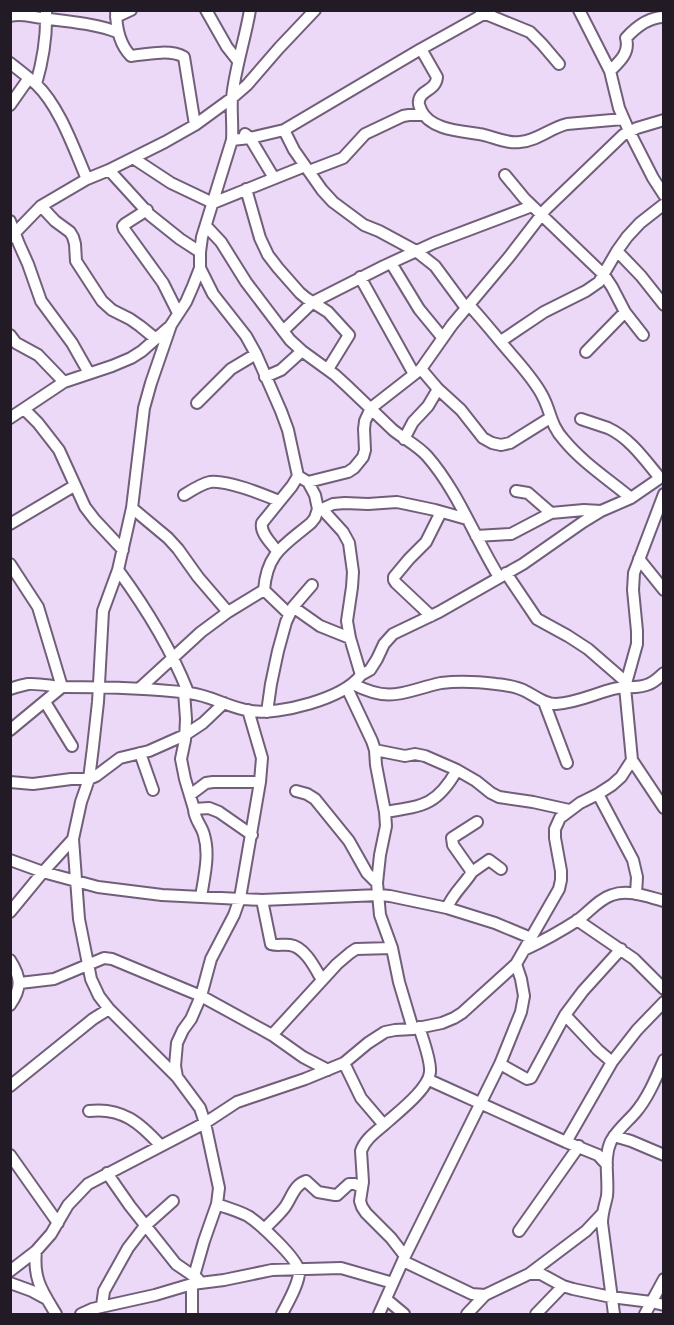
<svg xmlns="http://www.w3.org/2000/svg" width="674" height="1325" viewBox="0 0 674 1325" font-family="'PT Sans',sans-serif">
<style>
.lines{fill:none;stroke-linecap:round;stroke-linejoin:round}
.minor-casing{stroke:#715f7a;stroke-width:14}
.minor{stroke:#fff;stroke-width:10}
</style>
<rect width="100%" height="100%" fill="#ecd8f7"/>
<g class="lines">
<g class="minor-casing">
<path id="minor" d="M116,10C116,27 119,44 131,56C146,54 171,49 184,57L195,125
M206,10L227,47L238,61
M579,10L610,71L619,108L629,131L653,178L664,195
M481,12L530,32L542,44L559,64
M10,16C21,13 32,17 43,18C68,22 94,23 117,32
M116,17L131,10
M421,49L437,77C436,91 420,90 419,101C418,104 420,107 421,110C430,130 461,131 479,134C493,136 505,144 520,142C537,141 550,128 567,124L623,119
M10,63C19,70 28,77 36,84C60,107 74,149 87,179
M610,71C620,61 630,53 626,38C636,27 649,17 664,17
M36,84C43,60 47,35 46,10
M10,105L29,78
M284,130L294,150L322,190L333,202L364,225L379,231L416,251L435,266L466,308
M245,134L250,138L274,178
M232,140L250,138L284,130L421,49L491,10
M133,158L171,183L213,203L305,166
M109,170L150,215L180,239L200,252
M309,171L343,158L365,134L403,116L409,115H424
M505,175L524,198L604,275L612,287L625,312L643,335
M246,189L260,238L268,255L278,268L300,293L306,298L328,312L349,335L328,369
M41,206L55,221L70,232L73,237L75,244L76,261L102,301L112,310L130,319L140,326L156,339
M147,210L125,224L123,226L124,229L163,283L178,313
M10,221L19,244L28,264L41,301L72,343L89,373
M206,226L221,242L246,282L290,340L302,351L335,375L347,386L393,430C404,439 417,445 427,456C457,490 475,538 499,577
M10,238L41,206L87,179L109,170L165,142L195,125L232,98L247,85L279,48L315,10
M617,251L641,276L664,305
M391,263L419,309L442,337
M360,277L414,374
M469,305C484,321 497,338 511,354C522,367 534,380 542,395C551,411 550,425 564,440C582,462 608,479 631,498
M283,331L313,302L384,266L434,243L532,206
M10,335L16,343L38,355L64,382
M501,341L544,312L586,291L599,282L617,251L627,237L640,223L663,205
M586,352L625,312
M421,369L438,389L461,410L483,438L492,443L501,445L510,443L550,418
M265,377L281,370L302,351
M197,403L231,369L256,354
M24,409L38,423L59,450L85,507L95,520L123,550
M10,418L64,382L112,366L131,358L142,351L168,328
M581,419C590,422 599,425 608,428C630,438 645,460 660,478
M404,439L413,422L428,406L438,389
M308,482L348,472L354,468L363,457L365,450L364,429L365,421L371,408L421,369L452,325L509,257L546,209L623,135L637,128L664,120
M516,491L528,493L551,513
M184,495C192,490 201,484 210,482C228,480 262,494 279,501
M132,508L168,538L178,549L198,577L228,612
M318,509H322L333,504L345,503L368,504L397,502L435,510L467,519
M10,524L74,486
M476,536L511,534L551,513L584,510L601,511
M277,551C271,543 260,533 262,523L292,486L298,476
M639,559L664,590
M10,564L38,607L62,687L10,730
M118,570C146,608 171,649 188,692
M506,573L537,619L568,636L588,649L626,682
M264,590L289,614
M293,607L320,626L350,638
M431,616L396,583L394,580V577L409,559L426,542L441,512
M361,675L370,670L377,659L384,644L393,634L439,612L523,564L583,522L601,511L631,498L660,478L664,477
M353,684C392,704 404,691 441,683C457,681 480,682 496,684C506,685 518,687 527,692C537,697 544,704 556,704C576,703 594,694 613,689C625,686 639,689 649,684C655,682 659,677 664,673
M140,688L201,632L228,612L264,590C267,552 285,545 311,523L315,518L318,509L315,495L308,482L298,476L288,430L281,411L256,354L246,336L213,294L200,268
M347,688L372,741L375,750L376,765L385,812L386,826L380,855L377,883L380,915L392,948L399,982L413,1029
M10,689C16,687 22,685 28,684C41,683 53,687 65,687C106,687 148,688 189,693C210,695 229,708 251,711C279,715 343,699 361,675L350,638L347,621L352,587L353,572L349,543L343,532L322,509
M184,692L186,719L185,740L181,759L185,779L194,809C194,819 202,826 204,835C210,855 204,877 201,897
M45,702L72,746
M544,702L567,763
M267,712L271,684L278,651L286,622L293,607L312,585
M375,750L405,756L415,754L425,756L457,770L476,781L491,793L499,797L533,802L569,810
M140,753L153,790
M632,760L664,808
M10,782L33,784L71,779H89L96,776L120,758L149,751L185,735L203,723L224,703
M296,791L307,794L315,799L349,841L367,873L377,883
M598,794L633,860L637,877L636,894
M190,795L206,783L213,782H260
M194,809L209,808L219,812L252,835
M385,812C424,806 437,805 457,770
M10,860L43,872L98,887L162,895L262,900L379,895L390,896L447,908L495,923L531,938
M472,872L489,860L501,869
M262,900L271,944C277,946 283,944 290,945C305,947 315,968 322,980
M447,908C453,893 464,885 472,872L453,845L452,838L477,822
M10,912L43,872L73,839
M577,920L634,959L664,989
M524,950C543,941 561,931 578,920C589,912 599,899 612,895C629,889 648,897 664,901
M10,960C21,977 22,988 10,1005
M20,983L54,979L104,958L112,959L201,996L272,1035L303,1057L328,1070
M565,1015L598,1050L612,1062
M272,1035L337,964L350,953L356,949L392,948
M344,1063L361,1098L384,1125
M500,1064L527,1079L531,1078L565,1015L583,991L621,949
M177,1077L175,1066L177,1043L183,1030L191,1019L201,996L211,959L234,915L240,898L260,782L262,758L248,710
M429,1080L566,1142L598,1155L607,1165
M10,1086L93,1019L109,1009
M89,1111C122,1107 140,1123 161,1146
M614,1136L631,1141L664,1155
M566,1142L612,1062L637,1030L664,1002
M10,1155L58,1223
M107,1173L130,1206L176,1264L198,1279
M217,1204C227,1208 239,1211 248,1216C259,1223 298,1259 299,1271C300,1282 287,1304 282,1314
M264,1229C271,1222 279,1215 285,1207C292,1197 294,1185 306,1181L318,1192L335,1195H337L349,1184H355L362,1188
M519,1231L579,1146
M36,1251C33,1279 42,1291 56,1314
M405,1256L391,1238L366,1213L362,1207L360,1201L363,1182L361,1151C365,1139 376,1132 385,1124C397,1113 429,1089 430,1072C431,1060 423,1040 419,1027
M403,1261L472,1294L485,1295L529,1274H541L563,1286L573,1289L611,1297L651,1302L664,1305
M10,1271L36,1251L51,1234L68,1205L88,1184L205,1123L237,1102L305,1079L344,1063L368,1043L385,1032L395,1030L413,1029L442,1023L454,1018L462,1013L516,964
M529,1274L586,1231L602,1214
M194,1276L204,1241L217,1204L219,1188L205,1123L200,1108L177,1077L109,1009L99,996L91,979L79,919L73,839L81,802L89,779L93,747L98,702L103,611L118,570L132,508L144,408L151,383L171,325L186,302L193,286L200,268V252L202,237L232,140C233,126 231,112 232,98C235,68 245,40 250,10
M10,1283L32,1291L45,1298
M192,1284V1314
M386,1299L404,1314
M102,1306L104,1291L128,1248L145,1226L173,1201
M81,1314L92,1309L155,1295L192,1284L224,1280L272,1270L341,1268L393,1283
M379,1314L405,1256L500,1064L521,1012L524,996L521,979L516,964L559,889L561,880V871L555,838V829L560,818L580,803L598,794L612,785L621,777L632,760L625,687L637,644V631L633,590L634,573L664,494
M467,1314L485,1295
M536,1314L563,1286
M614,1314L602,1223C602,1213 605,1206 607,1196C609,1178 603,1158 611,1141C617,1130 627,1122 635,1113C648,1098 656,1078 664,1060
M645,1314L664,1279"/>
</g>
<use href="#minor" class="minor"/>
</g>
<rect width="674" height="1325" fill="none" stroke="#221b26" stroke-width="24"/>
</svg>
